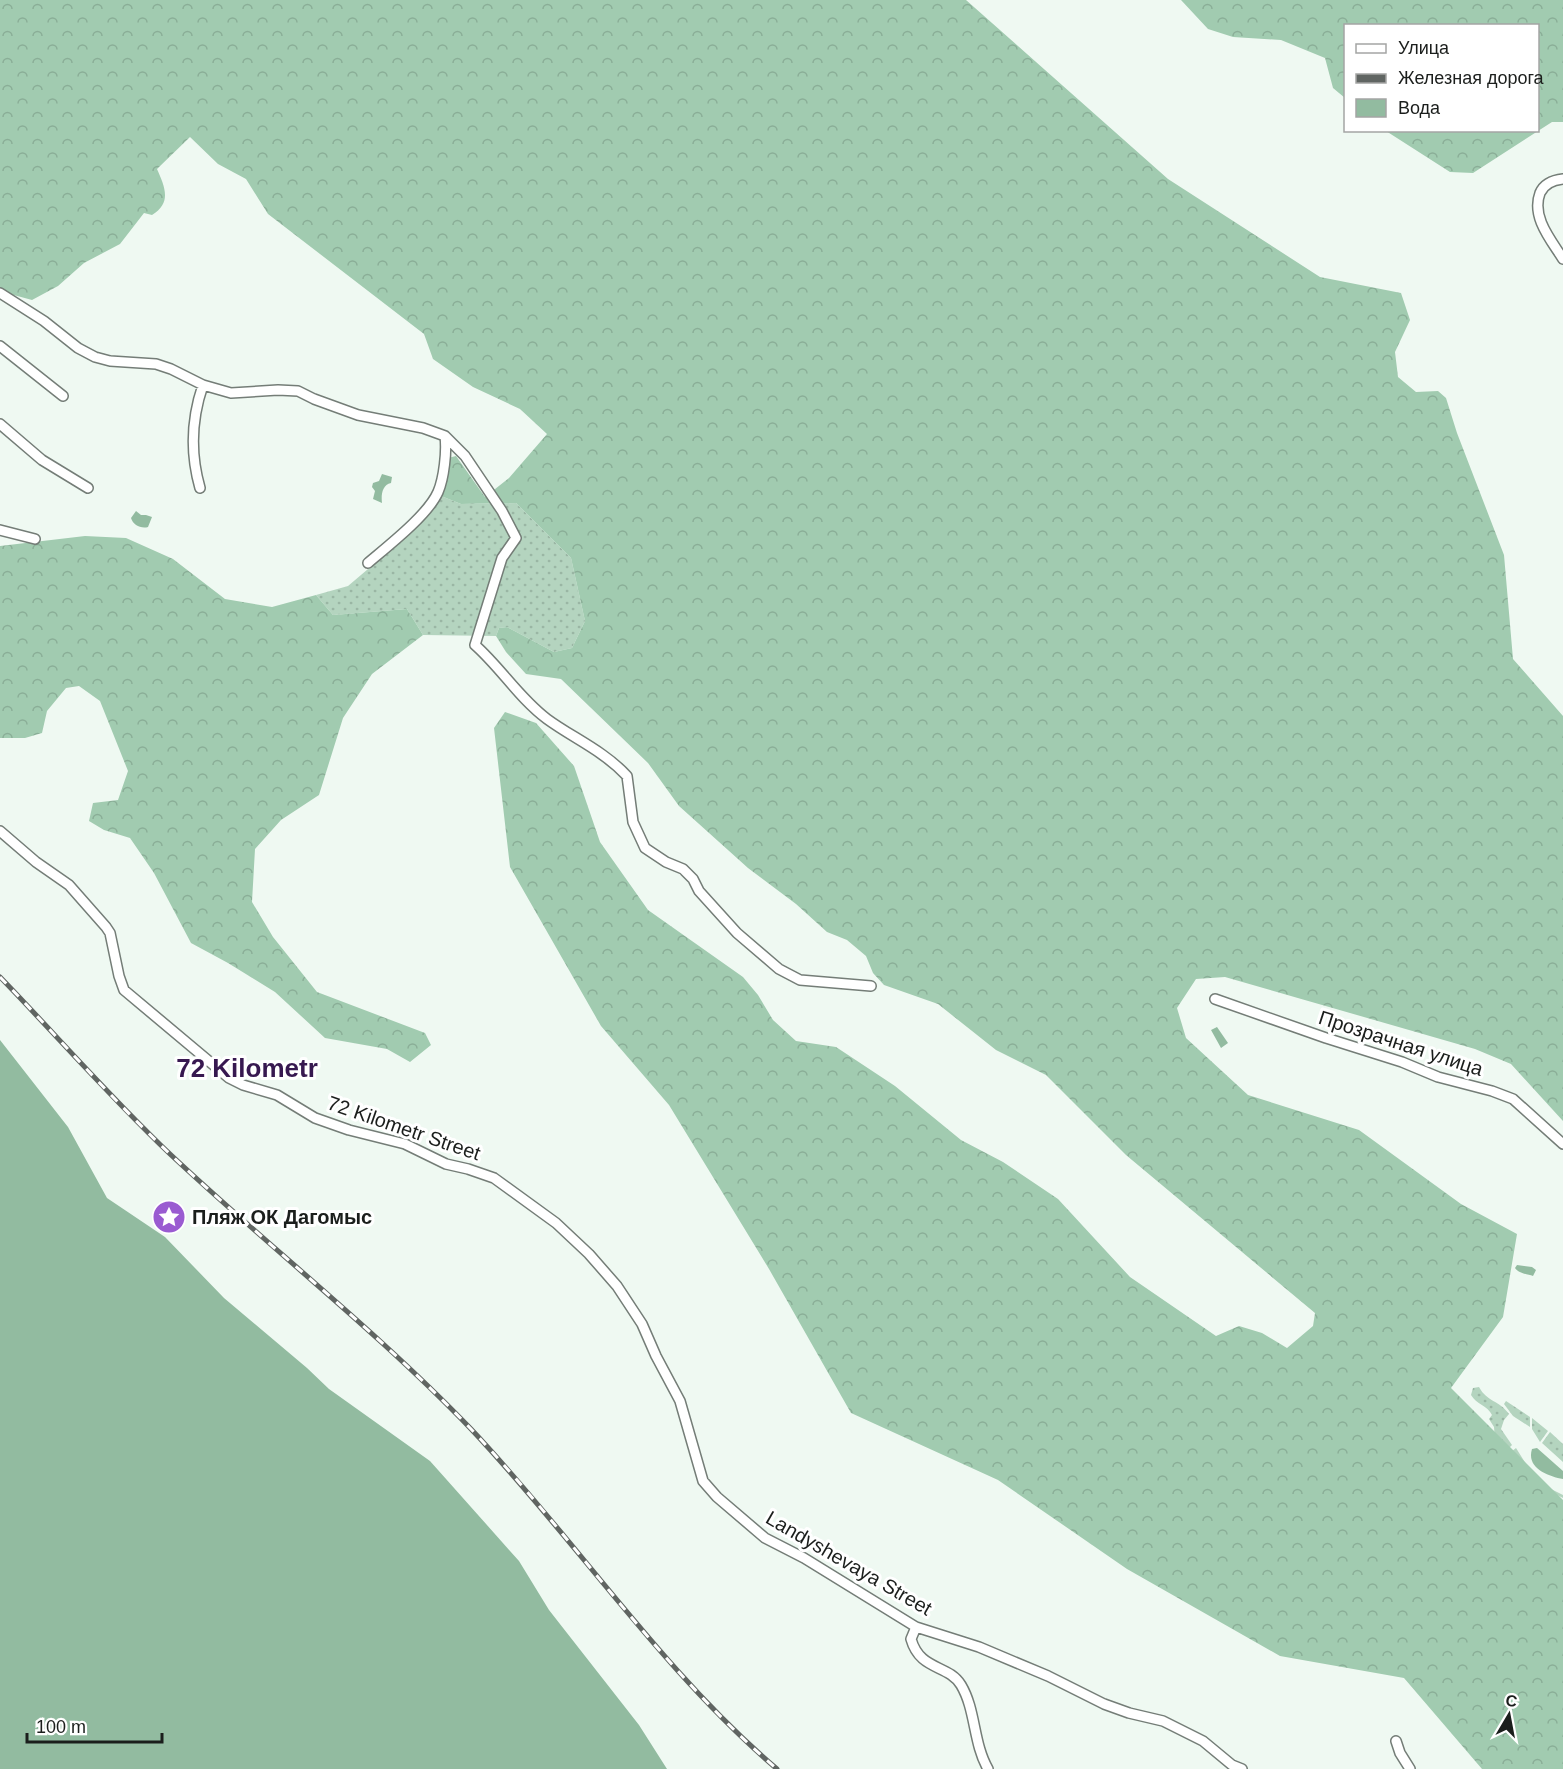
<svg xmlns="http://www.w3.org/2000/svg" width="1563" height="1769" viewBox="0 0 1563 1769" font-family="Helvetica,sans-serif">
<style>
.grass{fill:url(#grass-dots)}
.forest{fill:url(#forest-crowns)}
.water{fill:#92bba0}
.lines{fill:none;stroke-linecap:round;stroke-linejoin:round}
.minor-casing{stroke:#747d77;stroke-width:12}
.minor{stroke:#fff;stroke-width:9}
.rail-casing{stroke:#606562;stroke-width:5}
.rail{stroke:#fff;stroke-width:3;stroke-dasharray:9;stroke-linecap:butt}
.labels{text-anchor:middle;stroke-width:6;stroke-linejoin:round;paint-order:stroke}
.street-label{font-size:20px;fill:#1b1e1c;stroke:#fff}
.poi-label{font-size:20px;font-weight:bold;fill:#1b1e1c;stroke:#fff;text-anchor:start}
.district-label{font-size:26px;font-weight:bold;fill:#371850;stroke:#fff}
</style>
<defs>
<pattern id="grass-dots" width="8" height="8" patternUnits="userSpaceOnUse" patternTransform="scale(1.5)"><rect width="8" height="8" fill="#b4d4bf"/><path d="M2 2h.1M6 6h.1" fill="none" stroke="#9ab6a4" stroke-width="1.8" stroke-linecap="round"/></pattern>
<pattern id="forest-crowns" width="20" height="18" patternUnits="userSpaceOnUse" patternTransform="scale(1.5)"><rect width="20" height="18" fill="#a1cbb0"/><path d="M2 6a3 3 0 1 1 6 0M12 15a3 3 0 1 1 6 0" fill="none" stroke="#8aae97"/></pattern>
</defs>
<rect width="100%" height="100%" fill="#eff9f2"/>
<path class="grass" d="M441,496L461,504L516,503L571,558L585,621L572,648L554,652L507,627L499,628L496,636L423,635L407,609L333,615L316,595L348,586L414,530Z
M1479,1387C1487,1402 1499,1400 1509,1414L1504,1420L1501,1429L1512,1445L1508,1449L1511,1452L1516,1448L1533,1475L1541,1484L1563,1495V1498L1547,1490L1532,1488L1525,1482L1522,1473L1495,1440L1494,1427L1489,1419L1492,1415C1488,1406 1476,1404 1471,1395L1473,1388Z
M1506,1401L1530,1417V1427L1513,1416L1504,1404Z
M1532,1418L1548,1431L1540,1442L1532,1429Z
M1550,1432L1563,1444V1462L1542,1443Z"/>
<path class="forest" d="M0,0H966L1168,179L1320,277L1401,293L1410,320L1395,352L1398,377L1416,392L1438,391L1446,398L1457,433L1504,555L1513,659L1563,716V1121L1511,1064L1475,1049L1225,977L1196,979L1177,1008L1186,1038L1248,1095L1359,1130L1461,1204L1517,1234L1503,1317L1451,1388L1563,1500V1769H1482L1404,1678L1280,1656L1127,1569L998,1480L851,1413L769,1269L669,1105L601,1026L510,867L494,728L505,712L536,723L574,766L600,842L648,910L743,977L758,995L773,1020L796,1041L836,1047L895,1086L961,1140L1003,1162L1058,1199L1130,1277L1216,1336L1239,1326L1262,1333L1287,1348L1313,1326L1315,1313L1126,1155L1046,1075L996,1050L938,1004L884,985L873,973L866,956L847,940L827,932L796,904L748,868L679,806L648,763L561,679L526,674L506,652L496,636L499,628L507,627L554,652L572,648L585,621L571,558L516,503L461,504L441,496L448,458L456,456L485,497L509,478L547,434L520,409L473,387L433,359L424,334L268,214L246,179L218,164L190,137L157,169C165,187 172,203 152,215L144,213L120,244L84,263L58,286L32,300L10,294L0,287Z
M1181,0H1563V122H1552L1473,173L1450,172L1386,131L1538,130V26H1346L1345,98L1333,88L1325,58L1281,40L1233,37L1208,29Z
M85,536L126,538L173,559L225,599L272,607L316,595L333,615L407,609L423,635L372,674L343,718L319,795L281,820L255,849L252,902L273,937L317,992L425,1033L431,1045L410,1062L387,1049L325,1038L275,992L228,963L191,943L154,873L130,838L104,830L89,821L93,803L118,800L128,771L100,701L79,686L66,688L47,711L42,733L25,738H0V546Z"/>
<path class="water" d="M382,474L392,477L391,483C382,485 381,495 382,503L373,499L375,491L372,487L373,483L379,481Z
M136,511L141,515H146L152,517L148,527C141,529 133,525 131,518Z
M1217,1027L1228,1043L1221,1048L1211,1030Z
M0,1040L68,1127L107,1198L165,1237L224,1298L307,1368L329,1389L430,1461L519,1561L549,1610L639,1725L667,1769H0Z
M1517,1265L1532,1267L1536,1270L1533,1276C1528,1274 1519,1274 1515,1268Z
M1537,1448L1563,1471V1479C1548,1476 1526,1468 1532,1449Z"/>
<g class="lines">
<g class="minor-casing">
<path id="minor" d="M1563,179C1553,180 1544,184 1540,193C1531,217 1551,240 1563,259
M0,293L44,321L78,348L95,357L110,361L156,364L171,369L203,385L231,393L278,390L298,391L314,399L358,415L423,428L445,436L465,456L502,511L516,538L502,558L475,645C501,668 519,698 547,719C573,738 604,751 627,776L633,822L645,848L666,862L683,869L693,879L699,891L737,933L779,969L800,980L871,986
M0,346L63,396
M0,424L42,460L88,488
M200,488C190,453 191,420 203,385
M0,530L35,539
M368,563C388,546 428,515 438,492C444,478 447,451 445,436
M0,831L36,862L69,885L106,927L110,933L119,976L124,990L229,1078L243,1085L277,1095L315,1118L349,1130L405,1144L446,1164L468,1169L494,1178L556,1223L589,1254L617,1286L642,1324L656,1356L680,1401L703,1481L717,1497L765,1538L804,1558L916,1627L979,1647L1048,1676L1104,1704L1129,1713L1163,1721L1203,1741L1232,1765L1242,1769
M1215,999L1326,1038L1402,1062L1438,1077L1492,1091L1513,1099L1563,1144
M916,1627L911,1639C920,1671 948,1664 961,1685C976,1710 973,1743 988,1769
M1396,1741L1400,1753L1410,1769"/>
</g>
<use href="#minor" class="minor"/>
<g class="rail-casing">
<path id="rail" d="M0,977C57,1036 111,1098 170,1154C269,1247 377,1331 471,1429C575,1539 662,1671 777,1769"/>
</g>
<use href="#rail" class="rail"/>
</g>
<defs>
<g id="sight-disc" transform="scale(1.725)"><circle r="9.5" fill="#9a5bd1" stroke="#fff"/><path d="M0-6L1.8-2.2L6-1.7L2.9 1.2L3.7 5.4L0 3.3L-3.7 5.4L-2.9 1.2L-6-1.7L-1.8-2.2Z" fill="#fff"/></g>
</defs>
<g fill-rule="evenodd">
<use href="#sight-disc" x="169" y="1217"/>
</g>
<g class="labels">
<g class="street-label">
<text transform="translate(1401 1043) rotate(18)" y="7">Прозрачная улица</text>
<text transform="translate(404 1128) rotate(19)" y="7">72 Kilometr Street</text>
<text transform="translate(849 1563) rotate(30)" y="7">Landyshevaya Street</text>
</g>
<g class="poi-label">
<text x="192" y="1224">Пляж ОК Дагомыс</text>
</g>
<g class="district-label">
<text x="247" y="1077">72 Kilometr</text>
</g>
</g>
<rect x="1344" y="24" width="195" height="108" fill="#ffffff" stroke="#a4a5a4" stroke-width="1.5"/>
<rect x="1356" y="44" width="30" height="9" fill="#ffffff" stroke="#a4a5a4" stroke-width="1.5"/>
<text x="1398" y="54" font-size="18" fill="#1b1e1c">Улица</text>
<rect x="1356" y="74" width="30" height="9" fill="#606562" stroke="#a4a5a4" stroke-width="1.5"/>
<text x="1398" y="84" font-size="18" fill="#1b1e1c">Железная дорога</text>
<rect x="1356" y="99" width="30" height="18" fill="#92bba0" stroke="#a4a5a4" stroke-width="1.5"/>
<text x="1398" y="114" font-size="18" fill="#1b1e1c">Вода</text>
<g transform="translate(1509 1715) rotate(10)" stroke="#ffffff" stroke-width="4.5" paint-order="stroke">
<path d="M0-4.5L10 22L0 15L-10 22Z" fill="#1b1e1c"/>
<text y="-9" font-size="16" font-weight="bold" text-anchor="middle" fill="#1b1e1c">С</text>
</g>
<path d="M27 1733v9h135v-9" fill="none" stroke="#1b1e1c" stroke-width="3"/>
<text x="36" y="1733" font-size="18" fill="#1b1e1c" stroke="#ffffff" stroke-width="4.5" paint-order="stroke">100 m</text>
</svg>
